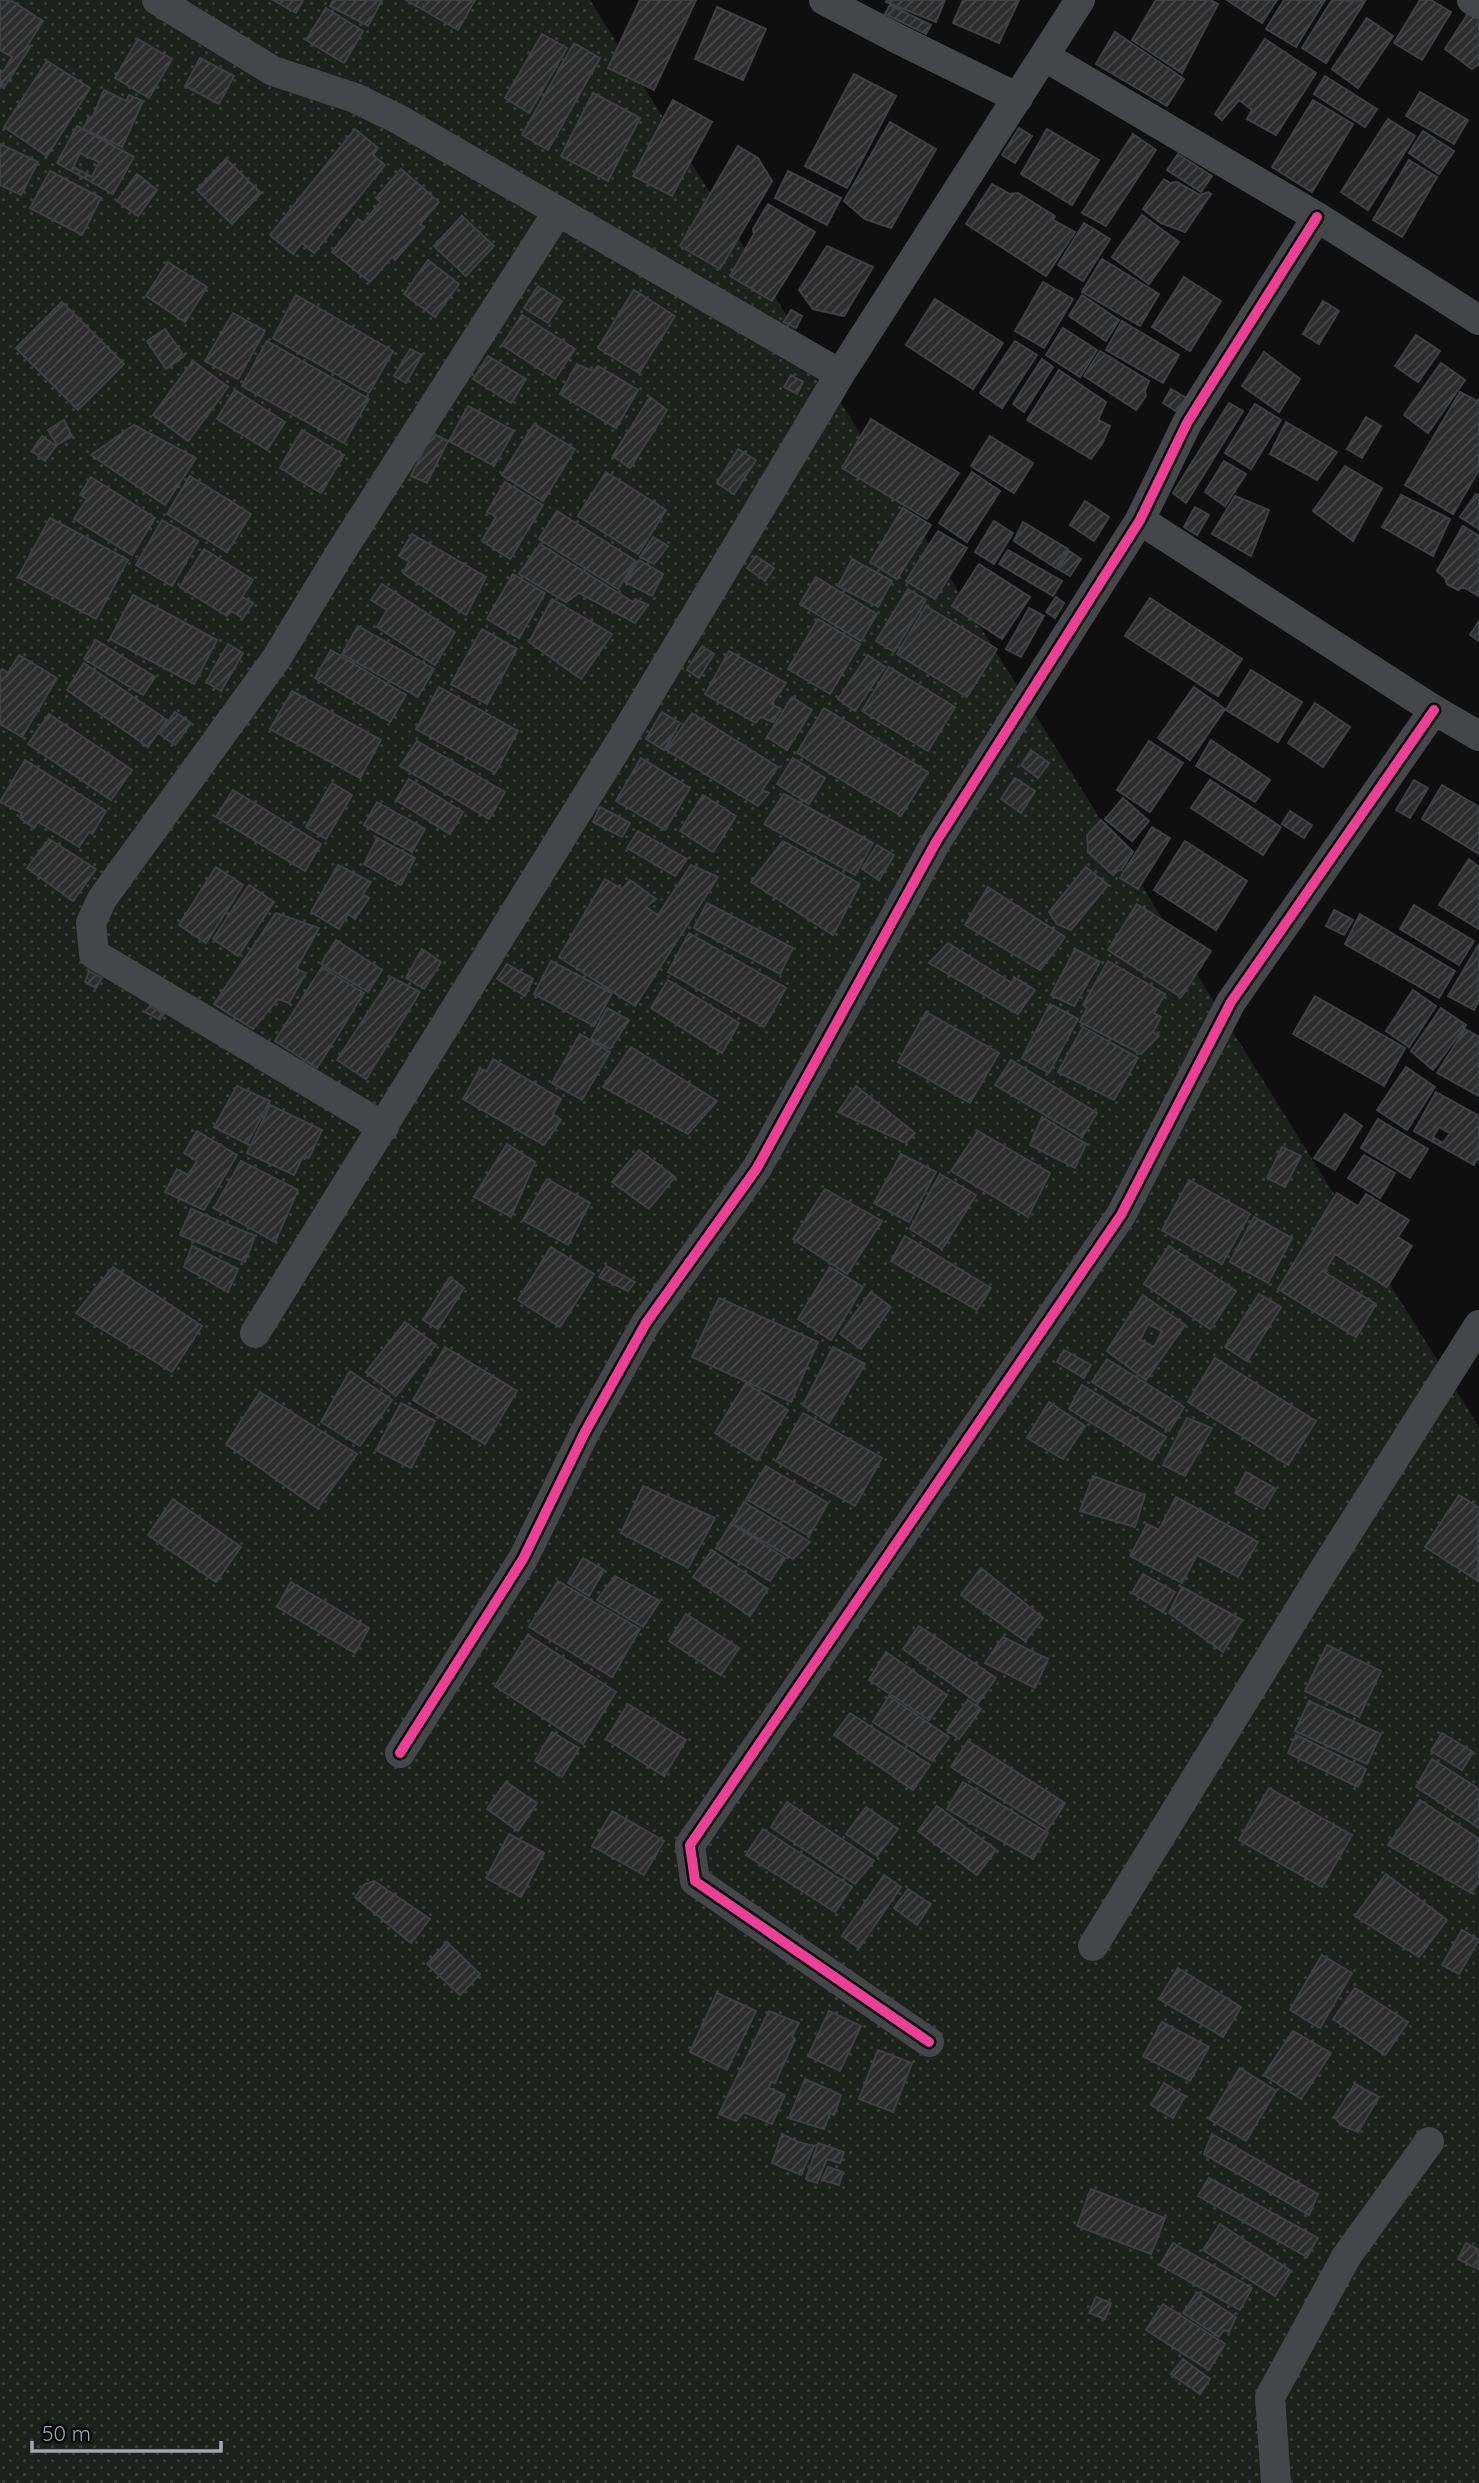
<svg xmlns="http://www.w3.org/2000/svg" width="1479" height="2483" viewBox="0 0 1479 2483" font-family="Quicksand,sans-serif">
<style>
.grass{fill:url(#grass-dots)}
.building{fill:url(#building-hatch);stroke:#3f4043;stroke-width:2;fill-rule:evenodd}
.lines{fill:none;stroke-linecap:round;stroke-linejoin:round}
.minor{stroke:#444649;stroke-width:30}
.cycleway-casing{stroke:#0a0a0b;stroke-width:15}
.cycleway{stroke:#ea4096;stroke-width:10}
</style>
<defs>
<pattern id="grass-dots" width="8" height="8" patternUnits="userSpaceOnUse" patternTransform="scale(1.75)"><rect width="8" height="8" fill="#1c211c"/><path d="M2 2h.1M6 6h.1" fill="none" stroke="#3a3e3a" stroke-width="1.8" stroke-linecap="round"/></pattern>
<pattern id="building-hatch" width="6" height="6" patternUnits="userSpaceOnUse" patternTransform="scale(1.75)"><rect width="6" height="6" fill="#2d2d2e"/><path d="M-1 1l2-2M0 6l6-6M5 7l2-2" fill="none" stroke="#48494a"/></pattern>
</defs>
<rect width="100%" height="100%" fill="#0f0f10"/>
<path class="grass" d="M0,0H590L1479,1427V2483H0Z"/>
<path class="building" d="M0,0H10L43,21L27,46L30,47L5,86L3,84L0,88V70L3,72L12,57L0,50Z
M273,0H303L296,13Z
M333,0H382L368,26L330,6Z
M406,0H475L458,30Z
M640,0H696L654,90L608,68Z
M887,0H945L936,22L886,2Z
M963,0H1019L999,43L953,23Z
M1156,0H1210L1218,4L1182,73L1132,40Z
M1227,0H1277L1262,23Z
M1284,0H1325L1296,47L1266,29Z
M1332,0L1365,1L1326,63L1302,48Z
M1420,0H1431L1451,12L1422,60L1394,43Z
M890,5L931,25L926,34L885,14Z
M717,7L766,29L743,80L695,59Z
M326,8L363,31L344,63L306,40Z
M1469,12L1479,19V64L1472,69L1445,49Z
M1367,18L1393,36L1358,88L1332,69Z
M1115,32L1184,79L1167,106L1096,64Z
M542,34L567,48L529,113L505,98Z
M138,39L172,59L149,98L115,78Z
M1265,39L1316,73L1276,135L1247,119L1252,110L1239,100L1222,120L1215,114Z
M574,43L600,58L548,150L522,135Z
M200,58L234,76L219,104L185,86Z
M47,61L90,88L47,156L4,127Z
M854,74L896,96L847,188L805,166Z
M1325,76L1377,109L1365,127L1314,94Z
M104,90L126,101L129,95L143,101L122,147L83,129L89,117L92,118Z
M1420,92L1468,120L1454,144L1406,116Z
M593,93L640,118L608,181L561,156Z
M673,100L712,122L672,196L633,176Z
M1313,100L1353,124L1312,192L1272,167Z
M1388,119L1415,136L1368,210L1341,192Z
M890,122L936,149L891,228L865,219L844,201Z
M77,126L134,157L113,194L57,163ZM80,153L99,162L92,177L73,167Z
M1019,128L1032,136L1015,163L1002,155Z
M355,129L378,148L373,155L385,165L314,253L302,243L293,254L270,235Z
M1047,129L1099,160L1072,205L1021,174Z
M1423,131L1454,151L1439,174L1409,153Z
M1133,134L1156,150L1106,226L1082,213Z
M0,144L38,162L21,195L0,185Z
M738,146L758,158L772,181L720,269L680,246Z
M1178,154L1212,176L1201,192L1167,170Z
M226,159L261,193L232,224L197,190Z
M1409,160L1437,177L1402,237L1373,220Z
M401,169L439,202L420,224L424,227L395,260L392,257L370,282L332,252L358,219L363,223L381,202L376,198Z
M50,171L101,198L82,235L30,208Z
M788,171L841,198L827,225L775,198Z
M137,174L157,190L138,216L117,201Z
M1164,179L1170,183L1177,182L1200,195L1208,192L1211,194L1185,232L1161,223L1143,209Z
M992,184L1010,194L1018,193L1055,216L1053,220L1075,232L1046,276L966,224Z
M768,204L815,232L772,301L730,276L754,234L753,229Z
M1142,215L1179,242L1149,284L1112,257Z
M462,216L494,246L466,276L434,246Z
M1084,223L1110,239L1083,281L1058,265Z
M827,246L873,267L844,316L813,309L799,290Z
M1102,259L1159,294L1140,326L1082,292Z
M428,260L459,284L435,317L404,294Z
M168,262L207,287L185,322L146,296Z
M1184,277L1221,301L1190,351L1152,327Z
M1043,282L1073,299L1044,348L1015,331Z
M538,286L562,301L548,323L524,308Z
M634,290L675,316L639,373L598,348Z
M296,295L393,351L369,393L273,338Z
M1082,295L1119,320L1106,341L1069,316Z
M935,299L1003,343L973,389L906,345Z
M1323,301L1339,311L1319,344L1303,334Z
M62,302L124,364L78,410L16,348Z
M791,310L802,316L796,328L784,322Z
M233,313L265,331L238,379L205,361Z
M522,315L575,349L555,379L502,345Z
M1122,321L1179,355L1163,383L1106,350Z
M1063,328L1097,350L1080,377L1046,355Z
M165,329L184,356L166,369L147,341Z
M1416,335L1440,351L1418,382L1395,366Z
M267,341L369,399L344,443L242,386Z
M1015,341L1037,355L1002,408L980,393Z
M410,349L422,355L406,383L394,376Z
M1100,351L1149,381L1145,391L1146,396L1136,410L1084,376Z
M1264,352L1300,379L1279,412L1242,386Z
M488,356L526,379L511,403L473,379Z
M1042,359L1053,367L1024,412L1013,404Z
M193,361L228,387L188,441L153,415Z
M1441,363L1465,380L1428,433L1404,415Z
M577,364L593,371L598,366L638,390L616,428L560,394Z
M1059,370L1106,402L1098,420L1110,426L1102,444L1091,459L1027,420Z
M791,375L803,382L797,394L784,387Z
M1171,389L1188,399L1179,413L1163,403Z
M235,390L285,422L267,450L217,419Z
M1460,392L1477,401L1479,399V470L1453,514L1405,485Z
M650,397L667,410L630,468L613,456Z
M1229,403L1243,411L1186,503L1173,493Z
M1255,404L1281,420L1251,469L1225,453Z
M468,406L514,431L494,466L449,441Z
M1366,417L1381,426L1362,458L1347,449Z
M871,419L959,473L927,519L842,468Z
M64,420L72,436L57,445L48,430Z
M1286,422L1337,452L1317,480L1270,454Z
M534,424L575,449L543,501L502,475Z
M134,425L196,458L165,505L91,455Z
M302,430L344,455L321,493L280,468Z
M432,433L448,441L427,483L411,476Z
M42,436L56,446L45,461L32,451Z
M990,436L1033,463L1014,493L971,466Z
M738,449L756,460L734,494L717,483Z
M1224,461L1246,474L1225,506L1205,492Z
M1345,466L1382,488L1353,541L1313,511Z
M606,472L666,510L638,554L578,516Z
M972,472L1000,491L967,542L939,523Z
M190,476L251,514L227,552L167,514Z
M91,477L155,518L132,555L74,519L87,499L80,495Z
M505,482L543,505L510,559L482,541L496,517L487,512Z
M1476,494L1479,495V529L1460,517Z
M1401,495L1450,519L1433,556L1382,527Z
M1235,496L1269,510L1251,556L1212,534Z
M1085,501L1109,517L1094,541L1070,525Z
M1195,507L1209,515L1197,535L1184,527Z
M903,508L931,525L897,579L870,562Z
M557,511L636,561L618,589L539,539Z
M50,518L128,560L96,619L18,577Z
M162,520L198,541L172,586L136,565Z
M994,521L1013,533L994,564L975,552Z
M1023,522L1068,549L1056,568L1014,541Z
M1463,526L1479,536V596L1463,587L1458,590L1447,584L1445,578L1437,571Z
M938,531L967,548L935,599L906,581Z
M412,534L486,577L466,615L403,573L409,562L399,556Z
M653,537L668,546L654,564L640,557Z
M540,544L633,602L635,599L648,605L635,623L579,593L566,602L519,574Z
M204,549L253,580L242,597L253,603L243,618L231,611L227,616L180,587Z
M1008,550L1062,581L1053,596L999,564Z
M1069,551L1081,559L1070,576L1058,569Z
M756,556L774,568L765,581L747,568Z
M852,559L892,581L878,607L838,586Z
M639,560L663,574L652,596L625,582Z
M979,564L1030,597L1002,639L952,606Z
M513,574L545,593L519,638L487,619Z
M816,577L877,614L861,641L800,604Z
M382,584L455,632L435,665L377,627L387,610L371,600Z
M908,589L926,600L894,652L876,641Z
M133,595L217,640L194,684L110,639Z
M1056,597L1064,603L1055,618L1046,612Z
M1150,598L1242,659L1218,696L1125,636Z
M552,599L612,634L581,679L529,642Z
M926,606L997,649L967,697L897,654Z
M1029,608L1044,616L1021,657L1006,649Z
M818,619L860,644L830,694L788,669Z
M1479,621V641L1470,635Z
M358,626L434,669L418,697L342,654Z
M482,629L517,649L487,704L451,684Z
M96,640L155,677L143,695L84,659Z
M228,644L243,653L221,691L206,682Z
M702,646L714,654L699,678L687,670Z
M331,650L406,695L390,722L315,678Z
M729,651L786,683L771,704L781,709L773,722L760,717L756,723L705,694Z
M19,655L57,678L22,737L0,724V672L2,669L8,673Z
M868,655L885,667L855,711L838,699Z
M84,663L167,720L148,747L67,690Z
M889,667L955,707L928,751L862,711Z
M1251,670L1302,702L1278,742L1226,710Z
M439,687L518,731L495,773L416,729Z
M1194,687L1225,709L1190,760L1158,738Z
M292,691L381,740L360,778L270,729Z
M792,697L812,710L787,750L767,737Z
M1315,703L1350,727L1323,767L1288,743Z
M824,708L928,772L901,816L797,753Z
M175,712L191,723L175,745L160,734Z
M662,712L680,723L664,750L646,739Z
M692,713L778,767L762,790L769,793L758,806L666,750Z
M49,714L132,770L111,800L28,744Z
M1211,740L1270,780L1255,802L1196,766Z
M417,741L505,792L489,819L400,766Z
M1149,741L1183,763L1150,812L1117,790Z
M1031,750L1049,763L1038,778L1021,765Z
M641,758L690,788L665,830L616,801Z
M793,758L825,778L809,804L777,784Z
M25,760L106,811L92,834L89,832L79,847L38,822L34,828L20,818L22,813L0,802Z
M1015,778L1035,791L1021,813L1001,799Z
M409,779L463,812L450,834L396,800Z
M1210,780L1281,827L1263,855L1191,808Z
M1414,780L1428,788L1410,818L1396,810Z
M332,783L352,795L326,839L306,827Z
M1442,785L1479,807V854L1422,819Z
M233,790L321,844L305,871L216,817Z
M784,794L873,843L855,875L764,824Z
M703,795L736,816L713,852L680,831Z
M1123,798L1149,821L1132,841L1105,819Z
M377,802L425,829L412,852L364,825Z
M600,807L630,823L622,837L593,822Z
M1290,811L1312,825L1304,838L1282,824Z
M1101,820L1133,852L1121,870L1117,871L1113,875L1088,852L1087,835Z
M1152,827L1170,838L1138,889L1120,878Z
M638,831L687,859L675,876L627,848Z
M377,838L415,858L401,885L364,864Z
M49,839L96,869L73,901L27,868Z
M783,841L860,884L833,935L751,882Z
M1185,841L1247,881L1216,930L1154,890Z
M877,845L894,855L879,880L862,869Z
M1469,859L1479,867V929L1439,905Z
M338,865L371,882L363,894L369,898L355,919L348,914L339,929L311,912Z
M691,865L718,877L635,1006L559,957L605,879L622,889L630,880L656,899L646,907L658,915Z
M216,867L243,885L206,943L179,925Z
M1086,867L1108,885L1071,930L1057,924L1049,912Z
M249,885L274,902L238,956L213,939Z
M988,887L1065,937L1040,970L965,925Z
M707,903L793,948L780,974L694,928Z
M1137,904L1211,951L1181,997L1108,950Z
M1414,905L1474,941L1459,965L1400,929Z
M1334,910L1353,920L1344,935L1326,926Z
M276,913L319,928L296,969L306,973L289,1003L278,999L253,1029L214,1004Z
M1360,914L1455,971L1439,998L1345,944Z
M689,933L786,988L764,1027L668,972Z
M336,940L382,970L368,992L321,964Z
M948,943L1012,983L1014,977L1035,990L1018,1014L929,963Z
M1479,944V1001L1474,1010L1448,996Z
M422,949L441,962L424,989L406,978Z
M1075,949L1100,962L1074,1006L1051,995Z
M551,961L612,993L594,1026L534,994Z
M1108,961L1165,994L1154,1013L1161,1017L1153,1032L1159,1036L1141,1054L1080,1022L1087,1008L1083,1005Z
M507,964L533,979L525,996L497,979Z
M322,967L364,993L317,1068L275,1041Z
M89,971L102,978L96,988L85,982Z
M391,977L420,992L366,1079L337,1060Z
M668,980L739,1023L722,1053L651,1008Z
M1413,990L1436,1006L1409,1047L1386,1031Z
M1315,996L1405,1048L1384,1086L1293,1034Z
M1050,1004L1078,1019L1049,1073L1022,1058Z
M150,1006L164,1014L160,1020L145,1012Z
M607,1008L629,1020L610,1049L591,1039Z
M1441,1008L1466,1025L1433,1070L1411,1051Z
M926,1012L999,1053L970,1103L898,1062Z
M1083,1027L1138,1058L1114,1100L1058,1072Z
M1465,1029L1479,1037V1096L1437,1073Z
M580,1034L610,1052L582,1100L552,1083Z
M631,1047L717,1101L688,1134L603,1087Z
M493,1059L561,1099L553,1114L561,1120L544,1145L463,1099L480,1069L487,1071Z
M1011,1060L1097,1113L1082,1137L995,1085Z
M1406,1067L1435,1087L1407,1130L1377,1110Z
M237,1086L270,1101L247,1144L214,1127Z
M856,1086L915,1133L906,1143L838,1112Z
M1436,1092L1479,1116V1160L1477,1159L1474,1165L1414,1131ZM1439,1127L1450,1133L1443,1143L1433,1137Z
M270,1105L322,1130L309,1158L303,1156L294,1175L247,1153Z
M1345,1114L1362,1126L1335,1170L1314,1158Z
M1042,1117L1086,1144L1075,1168L1030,1145Z
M1378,1119L1428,1149L1410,1178L1361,1148Z
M197,1131L237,1155L204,1210L165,1192L177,1169L188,1175L197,1161L184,1153Z
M978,1131L1050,1173L1028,1217L951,1171Z
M507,1144L535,1162L511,1217L474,1197Z
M1282,1147L1301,1156L1285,1187L1267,1178Z
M639,1150L675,1177L649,1209L612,1182Z
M901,1154L936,1172L909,1222L874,1203Z
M1364,1155L1395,1173L1380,1198L1348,1178Z
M241,1161L298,1190L275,1242L214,1208Z
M940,1174L976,1195L942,1249L910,1229Z
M547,1179L590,1203L568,1245L523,1220Z
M1189,1180L1250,1214L1222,1264L1162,1230Z
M825,1189L882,1221L847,1274L793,1239Z
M1337,1193L1358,1206L1366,1194L1409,1220L1398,1237L1412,1246L1387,1287L1335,1254L1324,1272L1376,1304L1356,1337L1278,1289Z
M191,1209L255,1236L245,1262L180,1235Z
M1254,1217L1292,1238L1268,1283L1230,1262Z
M905,1236L991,1288L977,1310L891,1261Z
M192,1246L238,1269L228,1292L184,1267Z
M1169,1246L1236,1291L1210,1329L1144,1284Z
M551,1247L594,1274L560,1327L518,1300Z
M606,1266L635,1282L628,1291L599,1277Z
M113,1267L202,1326L172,1372L76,1313Z
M830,1267L863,1287L831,1340L798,1319Z
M450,1277L464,1288L438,1329L423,1320Z
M871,1292L891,1307L861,1349L840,1334Z
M1259,1294L1281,1307L1247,1361L1225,1347Z
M1143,1295L1185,1325L1146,1380L1107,1351ZM1148,1324L1162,1331L1154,1347L1140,1340Z
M719,1298L818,1342L791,1402L692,1357Z
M405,1322L436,1345L396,1396L366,1372Z
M445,1347L517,1391L485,1444L413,1400Z
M833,1347L865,1364L829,1423L803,1405Z
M1064,1350L1091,1365L1084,1378L1057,1362Z
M1215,1358L1316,1421L1288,1465L1188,1402Z
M1107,1359L1184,1407L1169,1431L1092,1382Z
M350,1371L392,1400L360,1446L321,1422Z
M746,1383L788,1410L757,1460L715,1433Z
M1082,1385L1166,1437L1152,1460L1069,1409Z
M260,1392L357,1454L317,1508L226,1444Z
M1049,1402L1085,1426L1063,1459L1027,1438Z
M401,1403L435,1421L411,1468L376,1450Z
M803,1413L882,1458L855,1506L776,1461Z
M1187,1418L1212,1428L1185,1476L1163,1465Z
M766,1466L828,1503L809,1536L746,1499Z
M1246,1472L1276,1489L1264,1509L1235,1493Z
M1093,1476L1145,1495L1135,1527L1080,1511Z
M643,1486L715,1518L688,1568L621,1533Z
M1459,1495L1479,1508L1478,1581L1425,1547Z
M1176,1497L1258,1542L1238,1577L1197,1555L1182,1583L1130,1556L1147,1524L1159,1530Z
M173,1499L241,1547L216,1582L148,1535Z
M744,1502L810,1542L793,1559L732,1523Z
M731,1523L785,1558L770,1581L716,1548Z
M712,1550L768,1589L750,1616L693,1577Z
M583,1558L604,1570L589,1596L568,1583Z
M981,1568L1043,1618L1025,1641L961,1595Z
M1143,1574L1175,1592L1163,1612L1132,1593Z
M615,1576L660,1601L643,1627L597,1600Z
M558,1581L640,1629L612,1677L529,1627Z
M291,1582L369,1628L355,1653L277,1607Z
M1182,1587L1242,1620L1223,1652L1169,1613Z
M686,1614L739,1648L721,1675L669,1641Z
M919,1626L996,1678L978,1703L903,1649Z
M528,1635L616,1692L583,1744L495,1686Z
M1003,1637L1048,1659L1035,1688L985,1663Z
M1327,1645L1381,1671L1359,1717L1305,1691Z
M886,1652L947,1695L929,1720L869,1680Z
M889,1696L949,1737L932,1761L873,1722Z
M968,1700L981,1709L959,1739L947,1730Z
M1309,1701L1381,1734L1367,1764L1295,1731Z
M628,1704L686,1740L664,1776L606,1739Z
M850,1713L930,1765L913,1790L834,1735Z
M552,1732L579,1748L562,1777L535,1761Z
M1442,1733L1473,1752L1462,1770L1431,1751Z
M1296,1735L1366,1769L1358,1787L1288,1753Z
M968,1741L1065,1803L1048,1829L951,1767Z
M1432,1759L1479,1789V1828L1416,1787Z
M506,1782L537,1803L518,1831L487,1809Z
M963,1782L1048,1833L1033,1859L947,1809Z
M1269,1788L1352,1835L1322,1887L1239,1840Z
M1420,1800L1479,1839V1882L1471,1893L1388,1845Z
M787,1802L874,1861L855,1884L771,1827Z
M937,1806L996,1850L977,1875L918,1831Z
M866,1807L898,1829L877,1856L846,1834Z
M612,1811L664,1841L644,1875L592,1846Z
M763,1829L852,1887L835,1912L746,1855Z
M509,1834L544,1853L521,1897L486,1878Z
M1386,1874L1447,1920L1419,1957L1355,1916Z
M884,1875L901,1887L859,1948L842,1936Z
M374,1881L430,1919L411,1943L355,1897L365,1884Z
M908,1889L931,1904L917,1925L894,1908Z
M1462,1930L1479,1940L1459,1974L1442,1965Z
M447,1942L480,1974L460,1995L427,1964Z
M1322,1955L1352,1973L1320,2028L1290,2010Z
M1178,1968L1241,2007L1223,2037L1159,1999Z
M1355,1988L1408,2022L1385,2055L1333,2019Z
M717,1993L756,2011L727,2070L690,2052Z
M769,2011L799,2023L792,2036L795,2039L775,2083L771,2082L769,2088L785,2095L772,2124L744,2112L736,2121L719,2114Z
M829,2011L861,2026L840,2071L808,2056Z
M1162,2022L1209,2047L1190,2081L1143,2056Z
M1293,2031L1331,2053L1301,2099L1264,2075Z
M878,2050L912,2063L893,2112L859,2099Z
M1240,2068L1276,2091L1246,2141L1209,2119Z
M805,2079L841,2095L834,2115L830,2113L824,2129L789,2118Z
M1164,2083L1185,2096L1173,2118L1151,2105Z
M1355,2084L1379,2097L1358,2132L1343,2126L1334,2117Z
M782,2134L798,2142L814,2146L801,2175L772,2163Z
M1212,2134L1318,2194L1309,2215L1204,2154Z
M818,2143L844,2152L840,2163L827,2159L817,2183L806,2179Z
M828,2167L843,2172L839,2185L822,2180Z
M1209,2178L1318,2238L1307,2257L1198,2196Z
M1091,2189L1165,2218L1151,2254L1077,2226Z
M1220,2224L1291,2271L1275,2296L1203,2250Z
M1173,2243L1252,2288L1240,2310L1160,2265Z
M1466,2243L1479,2250L1478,2269L1458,2259Z
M1197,2292L1236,2317L1229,2332L1224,2330L1219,2337L1183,2313Z
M1096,2297L1111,2303L1105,2319L1089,2313Z
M1163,2304L1225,2344L1209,2370L1146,2330Z
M1183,2359L1210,2379L1200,2394L1171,2374Z"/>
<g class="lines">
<path class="minor" d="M157,0L273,71L355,98L398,119L840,374
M824,0L900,40L1018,98
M1472,0L1479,4
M1044,56L1317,217L1479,320
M1140,520L1434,710L1479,736
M384,1127L94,954L91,923L102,899L276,659L339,555L557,213
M255,1333L624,736L840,374L1080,0
M400,1753L523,1559L585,1432L646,1323L757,1168L936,842L1140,520L1187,423L1205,394L1317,217
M1093,1946L1325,1568L1479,1325
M929,2042L695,1881L690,1845L1121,1215L1231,1002L1434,710
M1276,2483L1270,2397L1346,2257L1429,2142"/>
<g class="cycleway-casing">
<path id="cycleway" d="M400,1753L523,1559L585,1432L646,1323L757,1168L936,842L1140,520L1187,423L1205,394L1317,217
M929,2042L695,1881L690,1845L1121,1215L1231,1002L1434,710"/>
</g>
<use href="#cycleway" class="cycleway"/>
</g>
<path d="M32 2441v10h189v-10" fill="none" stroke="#a2a7b0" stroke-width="3.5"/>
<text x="42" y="2441" font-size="21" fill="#a2a7b0" stroke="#0a0a0b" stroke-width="5" paint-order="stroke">50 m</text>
</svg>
